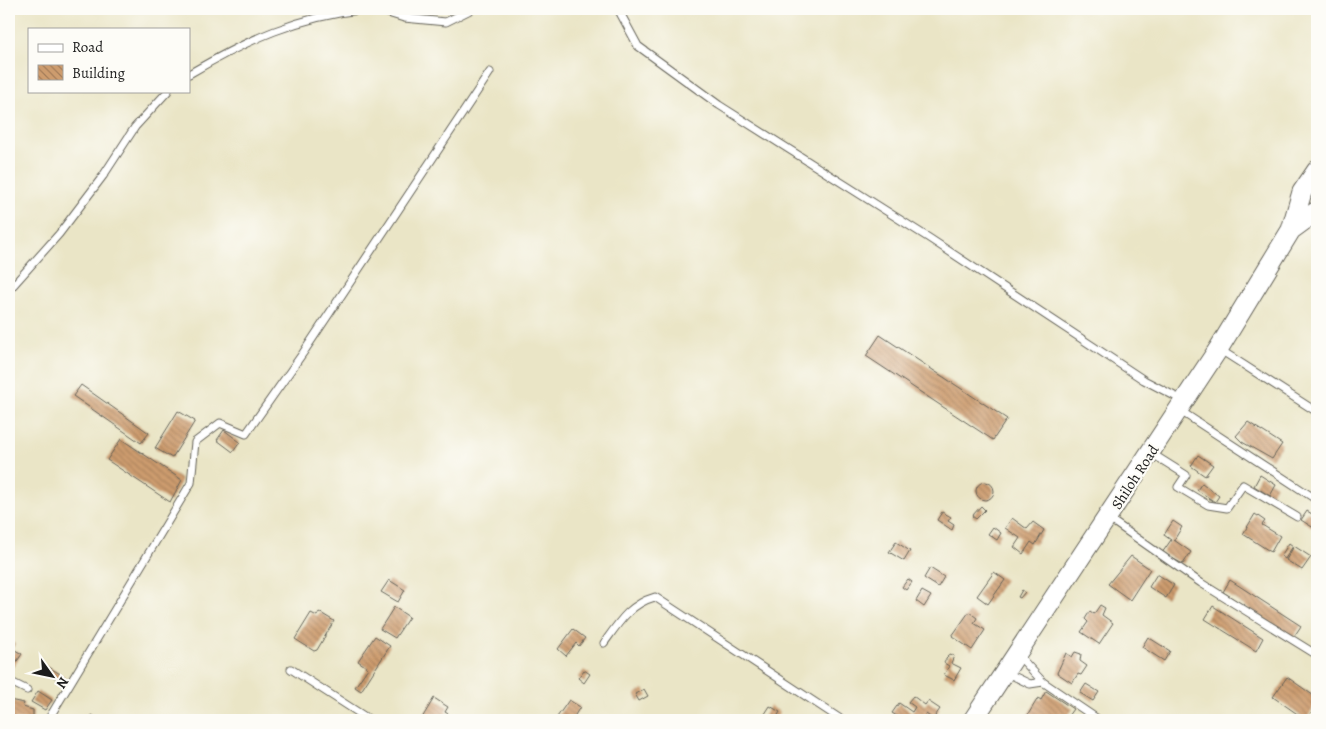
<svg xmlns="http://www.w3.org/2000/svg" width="1326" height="729" viewBox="0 0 1326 729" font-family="Alegreya,serif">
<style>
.building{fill:url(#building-back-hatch)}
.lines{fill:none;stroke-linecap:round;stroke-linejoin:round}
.lane-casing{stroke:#646258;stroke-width:9}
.secondary-casing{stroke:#646258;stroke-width:21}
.lane{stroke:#fff;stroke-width:7}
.secondary{stroke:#fff;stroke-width:19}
.labels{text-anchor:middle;stroke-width:4.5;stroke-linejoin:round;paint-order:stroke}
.street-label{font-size:15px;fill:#1c1c1c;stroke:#fdfcf7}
</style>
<defs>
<pattern id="building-back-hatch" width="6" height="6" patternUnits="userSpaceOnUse" patternTransform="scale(1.25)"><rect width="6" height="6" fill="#cd9c6e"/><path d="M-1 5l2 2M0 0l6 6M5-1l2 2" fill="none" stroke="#a67e5a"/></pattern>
</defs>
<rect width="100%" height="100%" fill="#fdfcf7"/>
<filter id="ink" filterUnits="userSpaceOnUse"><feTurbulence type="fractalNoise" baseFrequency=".02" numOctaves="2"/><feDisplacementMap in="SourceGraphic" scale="10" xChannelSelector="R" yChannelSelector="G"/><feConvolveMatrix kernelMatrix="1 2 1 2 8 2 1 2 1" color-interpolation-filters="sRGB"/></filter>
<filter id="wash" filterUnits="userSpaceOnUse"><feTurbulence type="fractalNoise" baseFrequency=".0096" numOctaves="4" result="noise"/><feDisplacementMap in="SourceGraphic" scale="20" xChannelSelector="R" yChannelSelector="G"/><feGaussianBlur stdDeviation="1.12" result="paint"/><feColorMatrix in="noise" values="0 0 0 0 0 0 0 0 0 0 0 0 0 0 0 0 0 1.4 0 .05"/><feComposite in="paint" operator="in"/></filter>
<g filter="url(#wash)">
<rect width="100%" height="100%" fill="#eae5c6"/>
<g id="blocks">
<path class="building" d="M880,335L1007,419L993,440L866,356Z
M81,385L149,433L141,443L73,396Z
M178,411L195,421L172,458L155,448Z
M1248,422L1282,444L1272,459L1242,442L1236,436Z
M224,430L240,442L233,452L217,440Z
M121,439L182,480L170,502L107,460Z
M1198,455L1213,465L1205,476L1191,466Z
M1260,475L1276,485L1270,496L1254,486Z
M976 491a9 9 0 1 1 18 0a9 9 0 1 1-18 0Z
M1202,483L1219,496L1215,502L1197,490Z
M981,506L985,510L976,519L972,516Z
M1307,511L1317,517V530L1301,520Z
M942,512L951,517L948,521L954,525L952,530L937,520Z
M1255,514L1265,521L1262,525L1280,536L1271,552L1243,534Z
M1012,518L1027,529L1033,522L1044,530L1035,545L1031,542L1023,554L1014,547L1020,538L1005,528Z
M1173,521L1182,527L1174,540L1191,552L1183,564L1162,553L1171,540L1164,535Z
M993,527L1001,533L997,540L988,534Z
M896,542L910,551L904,561L889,552Z
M1289,543L1293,546L1285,559L1281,556Z
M1294,546L1311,557L1302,570L1286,560Z
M1131,556L1150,569L1130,600L1108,584Z
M930,568L944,577L938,587L924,578Z
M994,572L1005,580L988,604L977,596Z
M1157,574L1174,585L1166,598L1149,587Z
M908,579L912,582L906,590L902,587Z
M389,580L405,590L398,602L381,592Z
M1230,580L1301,626L1293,638L1223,592Z
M1022,590L1025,592L1020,598L1018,597Z
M922,591L931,596L924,607L916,601Z
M1100,605L1105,608L1102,615L1113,623L1099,644L1081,632L1088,622L1085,619L1090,611L1094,614Z
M1213,606L1263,638L1256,651L1205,619Z
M394,607L409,617L395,638L380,629Z
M319,612L334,621L317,650L314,651L295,639L311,613L317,616Z
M969,612L977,618L974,623L985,630L972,650L952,636Z
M573,629L585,638L579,646L576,643L566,656L558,649Z
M375,636L390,646L361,691L355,687L368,668L358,661Z
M1148,637L1170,651L1164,661L1142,647Z
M10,641L15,644L9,654V643Z
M15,650L22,654L13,667L9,665V660Z
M1075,652L1081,654L1080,661L1087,666L1081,675L1078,674L1072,683L1057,673L1066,653L1072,657Z
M949,654L954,656L951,663L961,668L954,680L944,675L949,666L944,663Z
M44,664L65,677L62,682L41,669Z
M584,670L590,674L584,683L578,678Z
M1287,677L1317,698V703L1306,720L1273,697Z
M1086,684L1099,692L1093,701L1080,693Z
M644,689L648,696L639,701L635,694Z
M38,691L52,700L45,710L31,702Z
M1046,691L1073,709L1065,720H1029L1026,718L1038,698L1041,700Z
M913,696L925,705L928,701L940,709L933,719L926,714L922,720H903L892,713L899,703L912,712L915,707L908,702Z
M434,698L448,707L445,712L458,720H426L422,718Z
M9,700L24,703L23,707L33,710V720H9Z
M569,700L580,707L572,720H555Z
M770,706L780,712L775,720H761Z
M92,715L101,720H89Z"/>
</g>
</g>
<g filter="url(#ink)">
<use href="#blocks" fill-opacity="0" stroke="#646258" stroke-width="1"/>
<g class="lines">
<g class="lane-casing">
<path id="lane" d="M375,9L404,18L446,22L472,9
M618,9L638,46L719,105L929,238L1144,380L1184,401
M189,74C249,39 296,17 366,9
M9,290L59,234L103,176L135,127L168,91
M1219,349L1317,412
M1179,410L1317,500
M1151,453L1186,475L1178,487L1208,505L1227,508L1243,485L1297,517
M1108,518L1201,583L1317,655
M604,643C619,622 630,604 655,597L842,720
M1018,655L1043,682L1099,720
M291,669L370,720
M1007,673L1030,684L1043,682
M9,681L27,690
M48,720L191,483L195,442L220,423L246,434L303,353L490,72"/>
</g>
<g class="secondary-casing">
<path id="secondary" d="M1291,230L1317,211
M973,720L1219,348L1291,230L1302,192L1317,170"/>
</g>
<use href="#lane" class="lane"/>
<use href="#secondary" class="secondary"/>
</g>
</g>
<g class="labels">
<g class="street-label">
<text transform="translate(1135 477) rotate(-57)" y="5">Shiloh Road</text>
</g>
</g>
<rect width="1326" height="729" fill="none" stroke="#fdfcf7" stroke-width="30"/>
<rect x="28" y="28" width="162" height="65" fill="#fdfcf7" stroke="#a3a29f"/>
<rect x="38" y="44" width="25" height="8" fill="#ffffff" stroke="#a3a29f"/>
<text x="72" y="52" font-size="15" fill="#1c1c1c">Road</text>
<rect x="38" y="65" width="25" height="15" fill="url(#building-back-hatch)" stroke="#a3a29f"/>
<text x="72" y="78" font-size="15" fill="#1c1c1c">Building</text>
<g transform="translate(52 676) rotate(123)" stroke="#fdfcf7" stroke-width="4" paint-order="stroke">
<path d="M0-4L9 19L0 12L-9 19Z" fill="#1c1c1c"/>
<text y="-8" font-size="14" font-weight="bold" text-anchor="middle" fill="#1c1c1c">N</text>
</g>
</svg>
